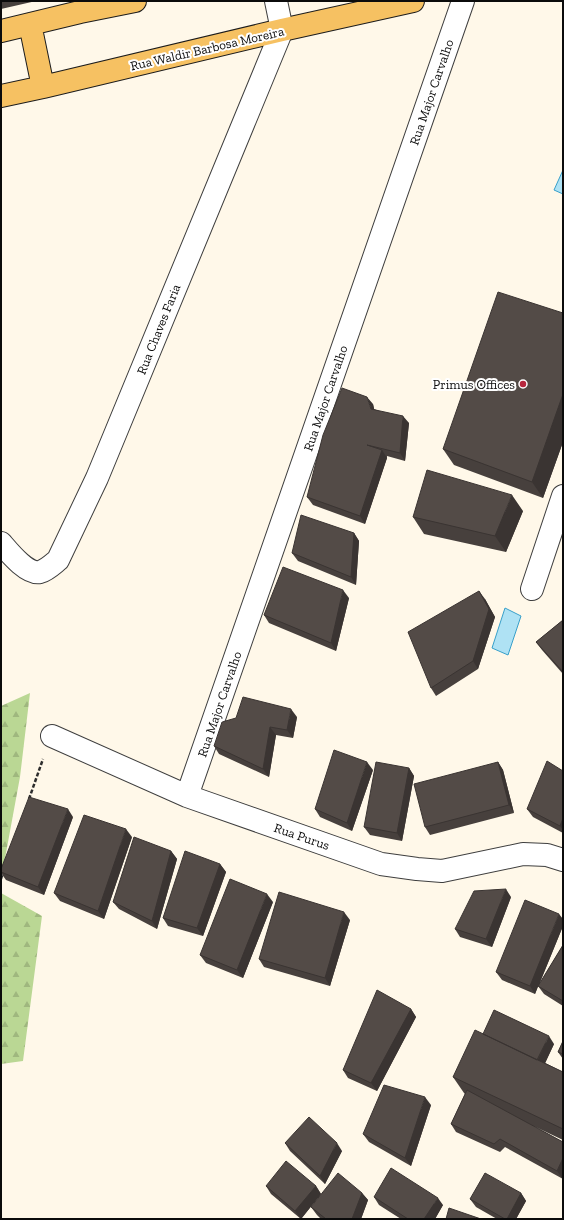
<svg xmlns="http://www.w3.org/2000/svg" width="564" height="1220" viewBox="0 0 564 1220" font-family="'Zilla Slab',serif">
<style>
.forest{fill:url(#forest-firs)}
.water{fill:#afe2f4;stroke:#38a0ca}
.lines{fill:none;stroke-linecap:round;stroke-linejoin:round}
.minor-casing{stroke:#3e3e3e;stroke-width:24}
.major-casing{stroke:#1c1c1c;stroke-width:24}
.path{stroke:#2d2d2d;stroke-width:2.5;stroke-dasharray:4 2;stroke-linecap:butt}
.minor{stroke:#fff;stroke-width:22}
.major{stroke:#f6c162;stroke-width:22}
.wall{fill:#47403d}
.shaded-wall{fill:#3a3432}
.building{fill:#534b47;stroke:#3a3432}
.poi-dot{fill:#b7273e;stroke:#fff;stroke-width:1.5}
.labels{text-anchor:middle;stroke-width:4;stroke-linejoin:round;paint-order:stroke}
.street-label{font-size:13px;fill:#0b0b0b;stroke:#fff}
.poi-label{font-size:13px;fill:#0b0b0b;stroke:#fff;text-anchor:end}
</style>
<defs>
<pattern id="forest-firs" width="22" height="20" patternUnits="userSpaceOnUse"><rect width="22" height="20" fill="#bad794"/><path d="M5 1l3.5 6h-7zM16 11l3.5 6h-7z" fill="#9fb77e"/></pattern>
</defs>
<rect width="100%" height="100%" fill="#fff8e9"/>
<path class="forest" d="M30,693L20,777L1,880V706Z
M1,893L42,916L23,1061L1,1064Z"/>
<path class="water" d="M563,170V194L554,190Z
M505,608L521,616L508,655L492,648Z"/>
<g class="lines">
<g class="minor-casing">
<path id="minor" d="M1,543C8,551 27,575 40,572C47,570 53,564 58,560L97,478L282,30L276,1
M532,589L563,496
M52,736L187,796L381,864L417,869L442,871L523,854L547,855L563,860
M187,796L463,1"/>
</g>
<g class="major-casing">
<path id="major" d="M30,24L43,87
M1,31L80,12L135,1
M1,96L43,87L282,30L413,1"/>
</g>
<path class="path" d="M29,799L43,759
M1,879L3,872"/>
<use href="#minor" class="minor"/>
<use href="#major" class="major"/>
</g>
<path class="wall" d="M1,1H36L1,9Z
M563,313V442L543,498L454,465L443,449Z
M373,404L374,409L409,423L405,461L387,456V458L365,524L313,505L307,497Z
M523,511L506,552L424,534L413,517Z
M354,533L359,541L356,585L298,561L292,553Z
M349,598L336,651L269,623L264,615Z
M485,599L495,617L478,669L436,696L431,688Z
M563,620V674L542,650L536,642Z
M297,717L293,738L276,735L269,777L219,754L214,746Z
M498,762L503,770L514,813L430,835L425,827Z
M409,768L414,776L402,841L370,835L364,827Z
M373,770L352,831L320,817L315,809Z
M563,771V833L533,817L527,809Z
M73,817L44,895L6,880L1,873V869Z
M132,837L104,919L60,901L54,893Z
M171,851L177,859L157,929L119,909L113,902Z
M220,864L226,872L203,936L168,926L163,918Z
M511,897L492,947L460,937L455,929Z
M273,902L243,978L206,963L200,955Z
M350,920L330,986L264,967L259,959Z
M563,926L539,985L563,945V1006L544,994L538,986L535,994L502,980L496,972Z
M411,1009L416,1017L377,1091L348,1078L343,1070Z
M483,1034L554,1044L545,1063L563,1072V1140L527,1123L563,1142V1179L505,1147L500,1152L456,1132L451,1124L465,1094L464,1093L453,1077Z
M563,1041V1059L558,1052Z
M431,1105L411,1166L369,1142L363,1134Z
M285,1143L342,1151L325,1184L290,1151Z
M266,1186H316L321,1194L301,1219L271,1194Z
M362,1193L368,1200L361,1219H321L317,1215L311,1207Z
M521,1193L526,1201L516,1219H497L476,1207L470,1199Z
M374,1197L443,1205L435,1219H401L379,1205Z"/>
<path class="shaded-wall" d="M563,394V442L543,498L532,482Z
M367,397L373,404L376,417L371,409Z
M403,416L409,423L405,461L400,453Z
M382,450L387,458L365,524L360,516Z
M512,495L523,511L506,552L495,536Z
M354,533L359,541L356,585L351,577Z
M343,590L349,598L336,651L331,643Z
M479,591L485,599L495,617L478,669L473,661Z
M291,709L297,717L293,738L287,730Z
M270,727L276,735L269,777L263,769Z
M367,762L373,770L352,831L347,823Z
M498,762L503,770L514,813L509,805Z
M409,768L414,776L402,841L397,833Z
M68,809L73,817L44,895L38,887Z
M563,818V830L560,826Z
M126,829L132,837L104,919L98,911Z
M171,851L177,859L157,929L152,921Z
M220,864L226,872L203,936L197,928Z
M506,889L511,897L492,947L486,939Z
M267,894L273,902L243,978L237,970Z
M344,912L350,920L330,986L325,978Z
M559,914L563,919V926L535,994L530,986Z
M411,1009L416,1017L377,1091L371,1083Z
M549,1036L554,1044L541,1072L536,1064Z
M425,1097L431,1105L411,1166L405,1158Z
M337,1143L342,1151L325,1184L320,1176Z
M563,1158V1179L557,1171Z
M316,1186L321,1194L301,1219L295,1211Z
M362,1193L368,1200L361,1219H352Z
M521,1193L526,1201L516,1219H507Z
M438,1198L443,1205L435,1219H424Z"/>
<path class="building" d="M498,292L563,313V394L532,482L443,449Z
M342,388L367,397L371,409L403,416L400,453L367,445L382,450L360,516L307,497L323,435Z
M427,470L512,495L495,536L413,517Z
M301,515L354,533L351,577L292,553Z
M283,567L343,590L331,643L264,615Z
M479,591L489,609L473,661L431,688L408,632Z
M563,620V672L536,642Z
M243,697L291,709L287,730L270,727L263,769L214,746L222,722L236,718Z
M334,750L367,762L347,823L315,809Z
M547,761L563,771V818L560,826L527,809Z
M376,762L409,768L397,833L364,827Z
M498,762L509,805L425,827L414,784Z
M29,797L68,809L38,887L1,872V869Z
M84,815L126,829L98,911L54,893Z
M134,837L171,851L152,921L113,902Z
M185,851L220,864L197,928L163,918Z
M230,879L267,894L237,970L200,955Z
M506,889L486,939L455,929L474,891Z
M279,892L344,912L325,978L259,959Z
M525,900L559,914L530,986L496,972Z
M563,945V1001L538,986Z
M377,990L411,1009L371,1083L343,1070Z
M494,1010L549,1036L537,1060L483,1034Z
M475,1030L563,1072V1129L453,1077Z
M563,1041V1054L558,1052Z
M384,1085L425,1097L405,1158L363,1134Z
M467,1090L563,1142V1158L557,1171L500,1139L494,1144L451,1124Z
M309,1117L337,1143L320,1176L285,1143Z
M286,1161L316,1186L295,1211L266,1186Z
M391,1168L438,1198L424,1219H408L374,1197Z
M338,1173L362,1193L352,1219H326L311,1207Z
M485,1173L521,1193L507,1219H505L470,1199Z
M449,1208L481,1219H446Z"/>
<circle class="poi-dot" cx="523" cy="384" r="4"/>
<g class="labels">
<g class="street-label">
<text transform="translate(207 48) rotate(-13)" y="5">Rua Waldir Barbosa Moreira</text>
<text transform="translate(431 92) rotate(-71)" y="5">Rua Major Carvalho</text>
<text transform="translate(158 329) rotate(-68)" y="5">Rua Chaves Faria</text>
<text transform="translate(325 398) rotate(-71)" y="5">Rua Major Carvalho</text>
<text transform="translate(219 704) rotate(-71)" y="5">Rua Major Carvalho</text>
<text transform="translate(302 836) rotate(19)" y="5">Rua Purus</text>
</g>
<g class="poi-label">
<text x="515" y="389">Primus Offices</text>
</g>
</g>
<rect width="564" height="1220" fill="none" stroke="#0b0b0b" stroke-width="4"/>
</svg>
